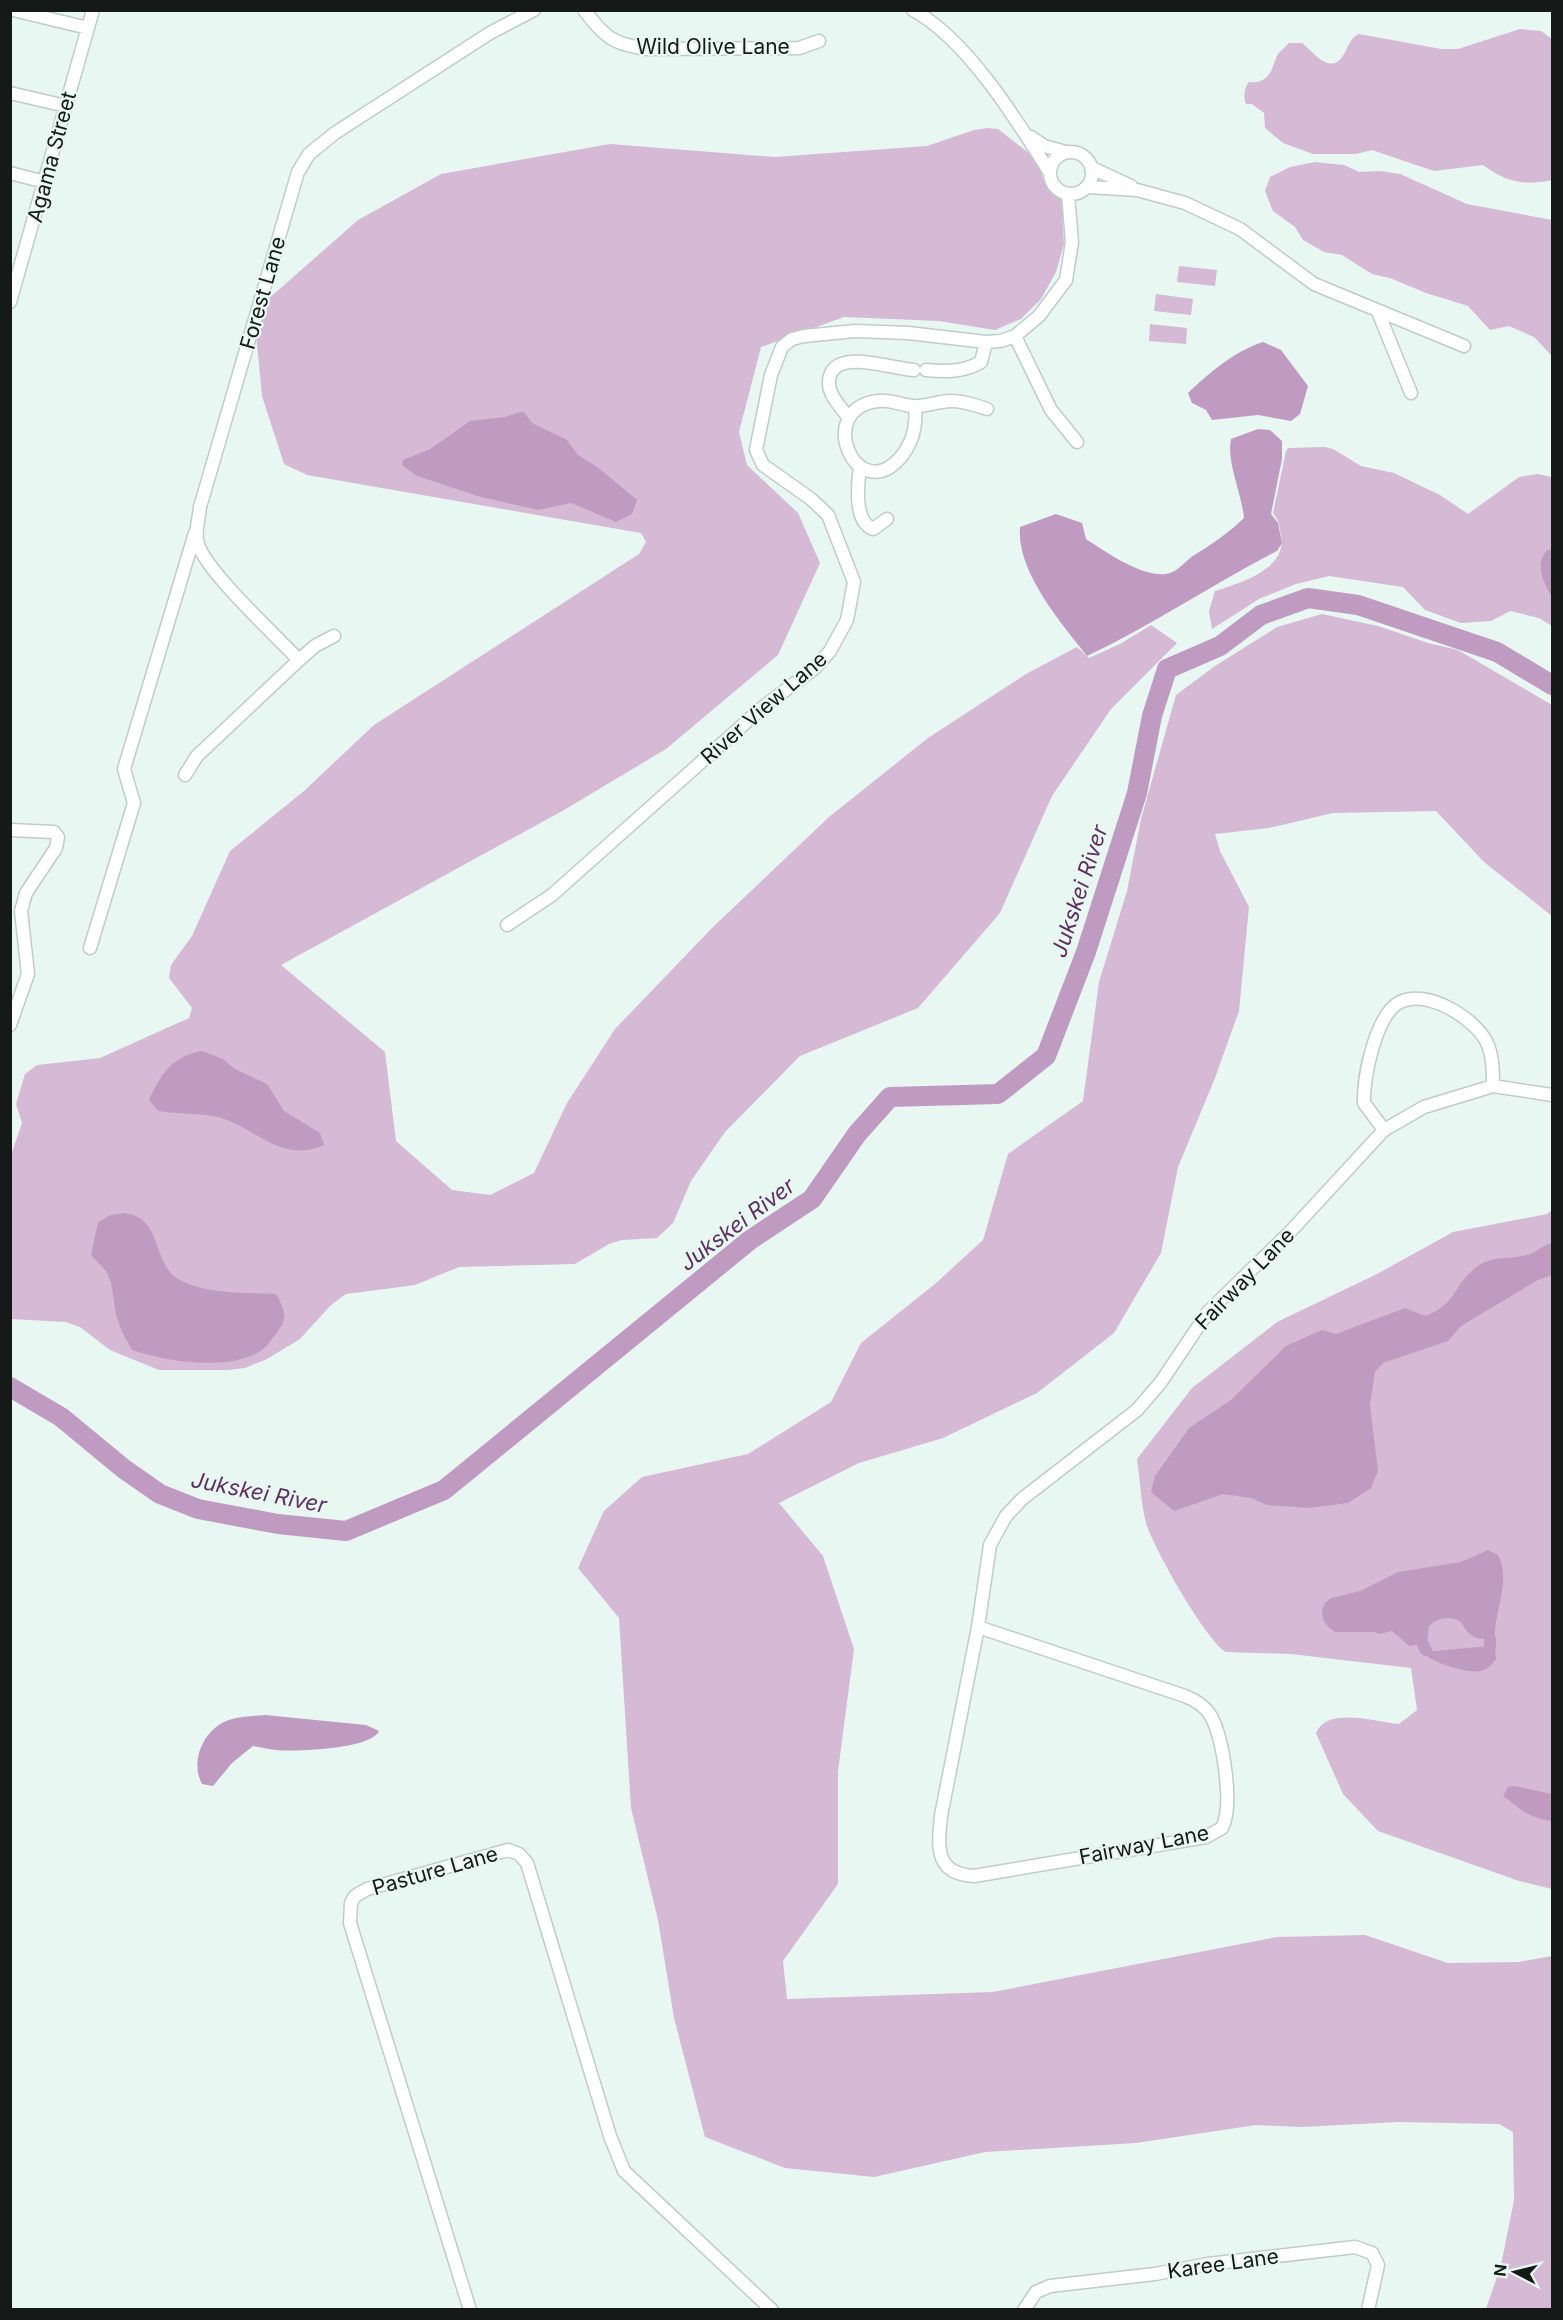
<svg xmlns="http://www.w3.org/2000/svg" width="1563" height="2320" viewBox="0 0 1563 2320" font-family="Inter,sans-serif">
<style>
.green{fill:#d5b9d5}
.water{fill:#c09bc1}
.lines{fill:none;stroke-linecap:round;stroke-linejoin:round}
.canal{stroke:#c09bc1;stroke-width:12}
.river{stroke:#c09bc1;stroke-width:20}
.minor-casing{stroke:#bfccc9;stroke-width:15}
.minor{stroke:#fff;stroke-width:12}
.labels{text-anchor:middle;stroke-width:4.5;stroke-linejoin:round;paint-order:stroke}
.street-label{font-size:21px;fill:#151a18;stroke:#e9f7f3}
.water-label{font-size:22px;font-style:italic;fill:#5e2f60;stroke:#e9f7f3}
</style>
<rect width="100%" height="100%" fill="#e9f7f3"/>
<path class="green" d="M1520,29L1541,31L1552,39V180C1524,186 1506,182 1483,165L1434,171L1372,150L1356,154H1313L1283,143L1265,128L1264,113L1252,104H1246C1243,97 1244,88 1249,82C1267,84 1271,73 1276,58C1278,52 1285,48 1289,43H1302C1310,49 1316,58 1325,62C1346,71 1345,38 1359,34L1441,49H1458Z
M988,128L998,129L1039,161L1043,179L1061,196L1064,244L1056,272L1041,299L1021,319L995,330L939,321L844,317L761,347L739,432L747,465L798,513L820,563L778,655L666,749L564,810L281,965L385,1052L396,1141L452,1190L490,1195L534,1173L567,1103L615,1029L713,927L829,817L928,738L1026,674L1077,647L1089,658L1120,644L1151,625L1177,643L1111,709L1052,796L1000,913L918,1008L800,1056L725,1132L691,1181L673,1223L657,1238L622,1240L609,1244L575,1264L459,1267L415,1285L346,1294L331,1305L300,1339L267,1359L245,1368L228,1370H159L110,1350L80,1327L66,1322L11,1319V1155L22,1123L16,1104L25,1074L37,1065L100,1058L189,1018L192,1008L169,978L171,965L192,936L230,851L304,791L374,725L639,554L646,542L641,533L307,475L284,464L262,396L256,334L266,301L358,220L441,174L610,144L775,157L927,146L974,130Z
M1315,162L1344,165L1359,172L1380,171L1400,174L1467,204L1552,220V356L1534,337L1509,326L1490,330L1468,306L1426,293L1390,278L1372,274L1342,255L1324,252L1303,240L1295,227L1273,211L1265,191L1270,177L1290,167Z
M1179,266L1217,270L1215,286L1177,282Z
M1156,294L1193,299L1191,315L1154,311Z
M1150,324L1187,328L1186,344L1149,341Z
M1325,447L1333,449L1361,466L1394,473L1440,495L1468,514L1519,477L1537,474L1552,477V626L1539,618L1510,611L1491,621L1461,623L1425,610L1403,587L1329,576L1296,584L1259,599L1212,629L1209,611L1215,591C1240,583 1288,569 1281,535C1279,525 1279,521 1273,513L1286,451L1288,448Z
M1322,614L1378,626L1428,643L1458,650L1552,705V916L1484,862L1436,811L1333,813L1269,828L1215,834L1220,851L1249,907L1239,1011L1215,1078L1178,1167L1161,1253L1114,1333L1037,1393L943,1438L859,1463L779,1503L823,1556L854,1649L838,1771V1884L783,1961L787,1999L993,1992L1277,1937L1365,1935L1448,1963L1519,1962L1552,1956V2309H1486L1501,2265L1514,2200L1513,2132L1499,2124L1398,2122L1302,2127L1256,2125L1136,2143L985,2152L874,2177L785,2168L705,2137L674,2018L658,1920L631,1808L619,1618L578,1568L604,1511L642,1477L748,1454L831,1402L861,1343L935,1284L983,1240L1008,1154L1083,1101L1099,982L1127,891L1141,819L1176,695L1215,666L1277,627Z
M1552,1210V1889L1519,1881L1378,1831L1343,1794L1316,1733C1327,1706 1376,1722 1399,1724L1417,1710L1411,1668L1291,1654L1226,1652C1206,1641 1153,1547 1146,1523C1141,1503 1140,1480 1137,1459L1192,1388L1277,1322L1377,1274L1453,1232L1547,1214Z"/>
<path class="water" d="M1263,342L1281,350L1308,386L1300,414L1291,421L1258,415L1212,420L1206,410L1192,403L1188,393C1210,372 1235,351 1263,342Z
M520,412H524L532,423L567,440L578,455L600,469L637,500L632,514L616,522L571,503L538,510L481,497L417,476L402,465L403,460L430,449L470,421L505,417Z
M1258,429L1270,430L1282,441V459L1271,514L1278,523L1282,543L1277,551C1213,584 1153,625 1087,656C1061,623 1016,571 1020,527L1056,514L1082,523L1086,539C1106,552 1141,577 1166,574C1179,572 1185,560 1196,554C1214,543 1228,533 1244,518C1242,494 1226,461 1231,439Z
M1552,549V597C1544,582 1534,566 1547,550Z
M202,1051L223,1059L235,1069L267,1084L284,1111L320,1133L324,1145C279,1164 258,1128 218,1117C200,1113 177,1114 158,1111L149,1100C161,1073 173,1056 202,1051Z
M124,1213C164,1217 151,1265 180,1280C208,1295 246,1292 276,1294C286,1312 288,1319 275,1335C271,1339 268,1346 263,1349C233,1372 166,1362 132,1350L122,1332L116,1315L111,1282L106,1271L91,1255L98,1222L111,1215Z
M1552,1243V1275L1538,1280L1461,1326L1448,1341L1383,1363L1375,1372L1370,1405L1378,1471L1371,1488L1348,1503L1309,1508L1267,1505L1251,1498L1223,1494L1174,1511L1151,1492L1155,1476L1189,1428L1231,1400L1286,1346L1322,1330L1336,1334L1405,1308L1426,1316C1457,1303 1452,1288 1473,1270C1489,1255 1507,1260 1527,1255C1536,1253 1543,1245 1552,1243Z
M1488,1550L1498,1555C1512,1580 1493,1614 1495,1639C1477,1640 1470,1638 1461,1622C1450,1615 1438,1618 1429,1626L1427,1643L1409,1646L1392,1631L1379,1634L1375,1632H1335C1324,1625 1318,1615 1325,1603L1331,1598L1360,1591L1398,1572L1461,1562Z
M1490,1646H1495L1496,1659C1492,1664 1488,1669 1481,1671C1470,1674 1428,1662 1423,1652Z
M265,1715L366,1725L379,1731C372,1749 295,1752 276,1750C269,1749 261,1747 253,1746L232,1763L213,1786L202,1784C189,1760 205,1726 232,1719C242,1716 254,1716 265,1715Z
M1515,1786L1552,1794V1821C1528,1818 1522,1810 1503,1796L1508,1787Z"/>
<g class="lines">
<path class="canal" d="M1490,1639V1646
M1423,1644L1426,1650"/>
<path class="river" d="M10,1387L61,1417L124,1469L160,1494L198,1509L278,1524L346,1531L444,1490L750,1240L812,1199L857,1134L890,1097L998,1094L1046,1056L1086,952L1137,793L1152,716L1167,669L1220,646L1261,615L1308,598L1358,605L1497,652L1552,685"/>
<g class="minor-casing">
<path id="minor" d="M13,10L88,28
M584,10C605,37 612,44 647,49L799,48L819,41
M913,10C967,39 1018,122 1050,173
M10,93L66,106
M1031,137L1044,146L1066,152
M1050 173a21 21 0 1 1 42 0a21 21 0 1 1-42 0Z
M1092,168L1131,186
M10,173L45,182
M1088,187L1137,190L1185,203L1240,229L1314,284L1464,346
M10,302L93,10
M1378,312L1411,393
M1015,336L1051,410L1077,442
M926,370C945,372 964,372 981,362L986,342
M915,406C917,426 913,443 900,458C857,507 813,409 878,401C891,399 902,406 914,406C923,407 933,403 942,402C957,399 972,404 987,409
M849,418C839,405 823,390 831,373C842,350 893,369 914,370
M860,466C858,484 853,521 873,529L887,519
M299,660C277,637 205,570 198,544C194,532 199,519 200,507L298,172L309,154L335,133L490,33L534,10
M185,775L197,756L299,660L315,646L334,636
M10,830L54,832L58,837L56,848L26,893L21,911L28,974L10,1025
M507,925L552,895L763,707L815,668L830,651L847,620L854,582L828,515L811,499L763,465L756,450L771,375L782,347L792,339L804,336L855,331L908,333L986,342L1001,341L1015,336L1039,316L1066,280L1072,242L1068,194
M90,948L134,803L124,769L195,533
M1384,1130L1364,1103C1363,1077 1376,1014 1400,1002C1427,989 1473,1017 1486,1041C1493,1054 1493,1072 1493,1086
M978,1627L1185,1696C1195,1700 1205,1706 1211,1716C1223,1739 1234,1805 1222,1828L1206,1837L974,1876C934,1874 938,1846 941,1816L978,1627L990,1545L1006,1516L1022,1499L1137,1410L1161,1382L1208,1312L1290,1232L1384,1130L1424,1107L1493,1086L1552,1095
M470,2310L350,1923L351,1903L355,1896L367,1889L508,1850L519,1854L527,1863L610,2136L624,2171L772,2310
M1024,2310L1036,2292L1050,2286L1155,2274L1208,2264L1355,2247L1372,2253L1378,2265L1368,2310"/>
</g>
<use href="#minor" class="minor"/>
</g>
<g class="labels">
<g class="street-label">
<text x="713" y="54">Wild Olive Lane</text>
<text transform="translate(52 157) rotate(-75)" y="7">Agama Street</text>
<text transform="translate(263 293) rotate(-74)" y="7">Forest Lane</text>
<text transform="translate(764 708) rotate(-41)" y="7">River View Lane</text>
<text transform="translate(1245 1279) rotate(-46)" y="7">Fairway Lane</text>
<text transform="translate(1144 1845) rotate(-11)" y="7">Fairway Lane</text>
<text transform="translate(435 1871) rotate(-16)" y="7">Pasture Lane</text>
<text transform="translate(1223 2264) rotate(-8)" y="7">Karee Lane</text>
</g>
<g class="water-label">
<text transform="translate(1079 891) rotate(-72)" y="8">Jukskei River</text>
<text transform="translate(737 1224) rotate(-37)" y="8">Jukskei River</text>
<text transform="translate(259 1492) rotate(11)" y="8">Jukskei River</text>
</g>
</g>
<rect width="1563" height="2320" fill="none" stroke="#151a18" stroke-width="24"/>
<g transform="translate(1515 2272) rotate(277)" stroke="#e9f7f3" stroke-width="4.5" paint-order="stroke">
<path d="M0-4.5L10 22L0 15L-10 22Z" fill="#151a18"/>
<text y="-9" font-size="16" font-weight="bold" text-anchor="middle" fill="#151a18">N</text>
</g>
</svg>
